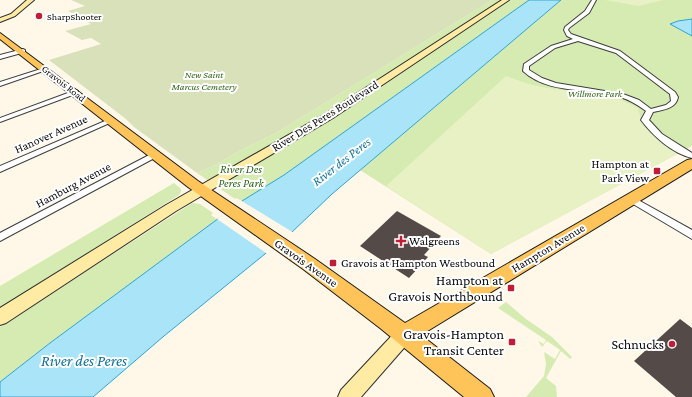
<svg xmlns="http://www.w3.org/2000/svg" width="692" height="397" viewBox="0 0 692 397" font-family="'Crimson Pro',serif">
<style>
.green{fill:#d5ebb1}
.cemetery{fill:#d8e1ba}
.pitch{fill:#e7f1c3}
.water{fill:#aae4f9;stroke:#2ea4d4}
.pier{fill:#fff8e9}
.building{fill:#544a47}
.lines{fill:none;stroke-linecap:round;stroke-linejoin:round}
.street-casing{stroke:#3e3e3e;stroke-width:2}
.secondary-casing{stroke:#2d2d2d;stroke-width:2}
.primary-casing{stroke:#1c1c1c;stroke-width:2}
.street{fill:#fff;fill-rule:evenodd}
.secondary{fill:#ffeba4;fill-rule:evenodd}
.primary{fill:#ffc459;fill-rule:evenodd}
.poi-dot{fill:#c11d37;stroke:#fff;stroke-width:1.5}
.labels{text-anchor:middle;stroke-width:4;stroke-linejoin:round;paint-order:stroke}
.far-poi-label{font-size:10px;fill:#0b0b0b;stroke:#fff;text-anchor:start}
.far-park-label{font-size:10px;font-style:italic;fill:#316519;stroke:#fff}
.far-street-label{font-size:10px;fill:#0b0b0b;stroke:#fff}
.street-label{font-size:12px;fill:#0b0b0b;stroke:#fff}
.poi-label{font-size:12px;fill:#0b0b0b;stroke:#fff;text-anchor:start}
.park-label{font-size:12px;font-style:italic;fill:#316519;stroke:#fff}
.water-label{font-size:13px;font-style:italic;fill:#0f72a1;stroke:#fff}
.near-poi-label{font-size:14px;fill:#0b0b0b;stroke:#fff;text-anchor:end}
.near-water-label{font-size:16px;font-style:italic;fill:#0f72a1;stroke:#fff}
</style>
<rect width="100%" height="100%" fill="#fff8e9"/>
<path class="green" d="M492,0H529L284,175L242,201L236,198L235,199L197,173L215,165L245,148L276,133Z
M561,0H692V146L491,254L360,170Z
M174,183L181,189V192L179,195L0,308V286Z
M192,203L200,204L213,213L211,215L218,220L50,343L0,382V327Z
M506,302L526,319L552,337L572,357L570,359L561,351L546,378L556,386L557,397H526L544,376L546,364L544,352L555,359L560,350L547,341L542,347L538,341L544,344L546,340L498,308Z"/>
<path class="cemetery" d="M71,0H492L276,133L245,148L215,165L197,173L134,127L126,119L49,60L101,44L91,38L82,40L65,31L91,24L68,11L85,6Z"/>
<path class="pitch" d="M605,0H664L638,6Z
M506,76C518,80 530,85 542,87C576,93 608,91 638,108C644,138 660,135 677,154L491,254L386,186Z"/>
<path class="water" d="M529,0H561L332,194L292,232L164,336L93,397H0V382L50,343L242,201L284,175Z
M692,19V36L670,24L678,21Z"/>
<path class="pier" d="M240,200L294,233L269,255L217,219Z"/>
<path class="building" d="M397,211L441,236L424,255L428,257L409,278L360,246Z
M680,319L692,328V397H676L634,361Z"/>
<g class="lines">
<g class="street-casing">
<path id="street" d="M592,0H596L589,13L569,28L568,30L571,34L620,51L675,92L678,97C676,109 662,110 653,112L649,120L662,134L692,153V158C672,153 653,136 641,120L646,111C638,105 630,100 620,97C588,87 549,95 523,71L524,64L551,46L573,39L567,36L564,30L565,27L585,11ZM578,41L616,53L670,94L671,101L666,105L651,109L639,100L623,94L556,83L542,78L529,70V66L555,48Z
M23,49L25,50V52L0,59V55Z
M44,68L49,69L0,86V82Z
M76,90L78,91V93L0,122V118Z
M112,118L114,119V121L0,172V166Z
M153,153H156L160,155L0,241V233Z
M631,196L692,230V239L628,201L626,199Z"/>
</g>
<g class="secondary-casing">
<path id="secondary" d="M27,0H34L15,16L0,22V18L11,14Z
M502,0H509L333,118L176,211L6,323L0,325V308L166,205L325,114Z
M404,327L410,329L413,335L410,341L361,397H338L341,390L398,329Z"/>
</g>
<g class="primary-casing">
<path id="primary" d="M0,33L198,181L315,259L405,323L687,160L692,159V169L421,335L490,389L494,397H464L380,328L303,269L188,187L0,39Z"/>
</g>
<use href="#street" class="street"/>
<use href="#secondary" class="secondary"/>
<use href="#primary" class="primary"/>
</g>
<g class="poi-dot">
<circle cx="39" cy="16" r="4"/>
<rect x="653" y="167" width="8" height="8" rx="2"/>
<path d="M399 235h4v4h4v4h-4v4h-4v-4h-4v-4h4z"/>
<rect x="329" y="259" width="8" height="8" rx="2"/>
<rect x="507" y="284" width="8" height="8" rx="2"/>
<rect x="508" y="338" width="8" height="8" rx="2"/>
<circle cx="672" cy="344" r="4"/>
</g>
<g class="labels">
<g class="far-poi-label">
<text x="47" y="20">SharpShooter</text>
</g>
<g class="far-park-label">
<text x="204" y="78">New Saint<tspan x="204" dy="12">Marcus Cemetery</tspan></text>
<text x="595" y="97">Willmore Park</text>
</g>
<g class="far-street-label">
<text transform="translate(64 83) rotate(38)" y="4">Gravois Road</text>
</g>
<g class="street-label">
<text transform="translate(325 116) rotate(-32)" y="4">River Des Peres Boulevard</text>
<text transform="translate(51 134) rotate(-24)" y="4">Hanover Avenue</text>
<text transform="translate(73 185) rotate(-28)" y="4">Hamburg Avenue</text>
<text transform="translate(548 248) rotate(-31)" y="4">Hampton Avenue</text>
<text transform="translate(306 263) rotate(35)" y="4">Gravois Avenue</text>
</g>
<g class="poi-label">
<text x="649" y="168" text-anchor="end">Hampton at<tspan x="649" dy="14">Park View</tspan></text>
<text x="409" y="245">Walgreens</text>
<text x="341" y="267">Gravois at Hampton Westbound</text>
</g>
<g class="park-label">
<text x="241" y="173">River Des<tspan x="241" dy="14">Peres Park</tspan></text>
</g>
<g class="water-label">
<text transform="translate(341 161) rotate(-38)" y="5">River des Peres</text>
</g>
<g class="near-poi-label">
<text x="503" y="285">Hampton at<tspan x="503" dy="16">Gravois Northbound</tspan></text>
<text x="504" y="339">Gravois-Hampton<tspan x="504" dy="16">Transit Center</tspan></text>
<text x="664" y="349">Schnucks</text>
</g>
<g class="near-water-label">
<text x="84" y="366">River des Peres</text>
</g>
</g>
</svg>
